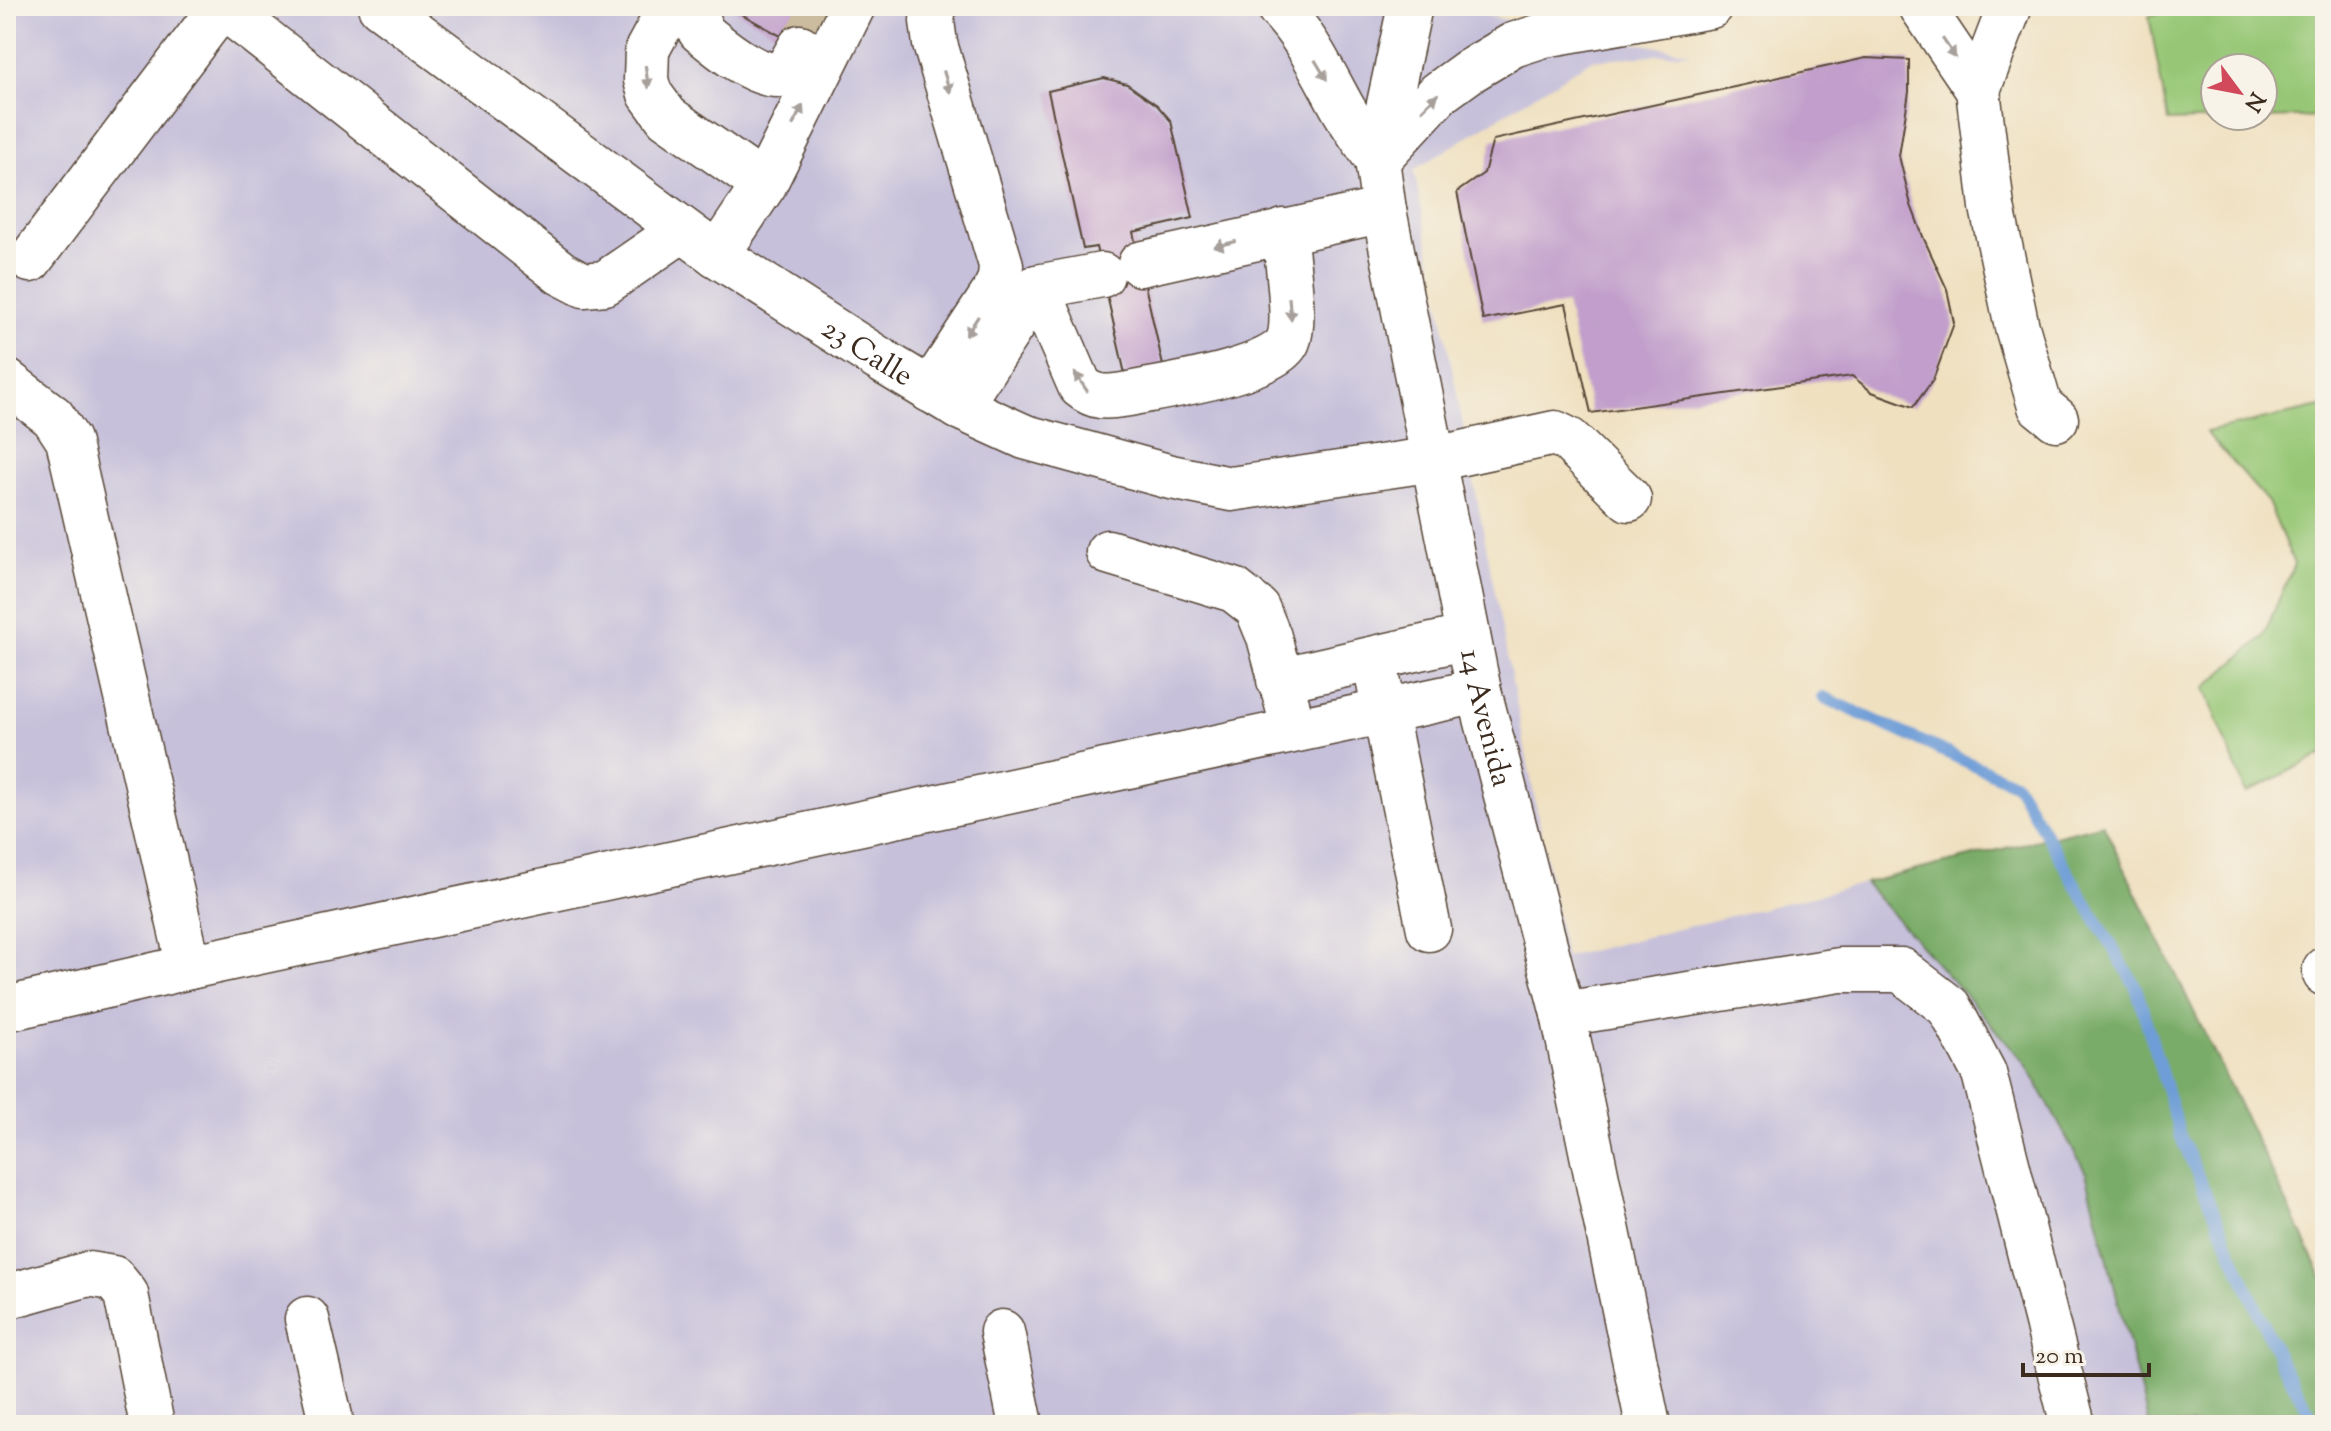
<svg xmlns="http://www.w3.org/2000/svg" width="2331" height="1431" viewBox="0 0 2331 1431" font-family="'Sorts Mill Goudy',serif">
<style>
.industrial{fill:#c6c0da}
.green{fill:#97c776;stroke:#69784a;stroke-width:2;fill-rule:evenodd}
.forest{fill:#79ac67;stroke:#5a6b42;stroke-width:2}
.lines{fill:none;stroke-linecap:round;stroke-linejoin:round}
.stream{stroke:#6e9dd7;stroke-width:12}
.building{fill:#c19ecb}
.minor-tunnel{stroke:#cbbca0;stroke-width:44;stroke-dasharray:44 22;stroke-linecap:butt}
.minor-casing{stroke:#564536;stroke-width:47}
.major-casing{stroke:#564536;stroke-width:47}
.minor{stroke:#fff;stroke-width:44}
.major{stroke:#fff;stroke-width:44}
.oneway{fill:#a79f9a}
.labels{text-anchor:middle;stroke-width:6;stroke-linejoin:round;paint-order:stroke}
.street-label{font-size:30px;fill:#3b2a1e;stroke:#f7f3e8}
</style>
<rect width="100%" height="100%" fill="#f7f3e8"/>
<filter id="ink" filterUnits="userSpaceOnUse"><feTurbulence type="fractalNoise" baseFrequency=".0125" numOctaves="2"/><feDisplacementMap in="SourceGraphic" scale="16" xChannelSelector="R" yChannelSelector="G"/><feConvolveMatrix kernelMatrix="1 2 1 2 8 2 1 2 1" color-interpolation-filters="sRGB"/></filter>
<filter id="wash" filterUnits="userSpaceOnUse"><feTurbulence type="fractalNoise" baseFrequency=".006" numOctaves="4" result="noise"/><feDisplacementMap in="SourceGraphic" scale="32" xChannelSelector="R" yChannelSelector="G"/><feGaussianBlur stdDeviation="1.8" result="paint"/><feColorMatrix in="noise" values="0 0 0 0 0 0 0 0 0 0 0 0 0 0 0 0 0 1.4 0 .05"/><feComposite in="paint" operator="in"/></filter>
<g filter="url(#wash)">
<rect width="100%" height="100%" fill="#efe0c0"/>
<path class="industrial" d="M6,6H1449L1544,29L1692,52L1591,60L1414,170L1565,957L1865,883L2025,1062L2086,1173L2149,1425H6Z"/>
<path class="green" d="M2182,6H2325V116L2168,121L2149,16ZM2215,68H2263V116H2215Z
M2325,406V753L2246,793L2205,688L2263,637L2294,564L2268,502L2206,432Z"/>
<path class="forest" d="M2103,824L2325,1282V1425H2149L2086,1173L2025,1062L1865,883Z"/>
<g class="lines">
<path class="stream" d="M1823,697L2016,784L2136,987L2180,1135L2279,1359L2317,1425"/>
</g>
<g id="blocks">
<path class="building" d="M727,6H840L813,54Z
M1866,58L1909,60V92L1899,156L1911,205L1924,239L1947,289L1954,323L1933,380L1913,407L1872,392L1852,376L1591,413L1566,304L1483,320L1457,192L1484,173L1493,140Z
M1104,78L1127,84L1157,105L1171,121L1193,218L1133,232L1166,379L1128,387L1096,247L1083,249L1048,91Z"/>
</g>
</g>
<g filter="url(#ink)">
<use href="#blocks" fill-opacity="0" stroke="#564536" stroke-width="2"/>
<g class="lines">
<path class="minor-tunnel" d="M800,47L825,6"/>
<g class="minor-casing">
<g id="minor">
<path d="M222,6L561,273L584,285L605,283L682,230"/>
<path id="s1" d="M380,6L717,255L879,359L959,407L1025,437L1171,477L1231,489L1435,459L1555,433L1569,440L1629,499"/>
<path d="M671,6L647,50L646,80L650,94L667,117L764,185"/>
<path d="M697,6L700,31C719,47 755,77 780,75L789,66L800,47"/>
<path id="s2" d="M1410,6L1377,160L1384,210L1479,691L1563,1014L1648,1425"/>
<path d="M1921,6L1978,90L1992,207L2017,327L2040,406L2056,419"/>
<path d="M1978,90L2010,6"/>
<path d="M717,255L764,185L853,6"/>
<path d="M30,260L222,6"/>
<path d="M1140,264L1384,210"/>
<path d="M1037,287L1080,386C1097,400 1108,397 1129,394C1163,387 1275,371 1288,341C1297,320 1286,256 1284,231"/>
<path d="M6,381L53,417L68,440L189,967"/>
<path d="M930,390L993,294L1000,279L1001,265L935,44L932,21L934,6"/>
<path d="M959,407L1037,287L1102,275"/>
<path d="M1108,552L1234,590L1257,608L1269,637L1294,730"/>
<path d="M1374,659L1429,929"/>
<path d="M1279,680L1468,637"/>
<path d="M2325,969V974"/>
<path d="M6,1009L189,967L1479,691"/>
<path d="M1563,1014L1840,970H1901L1949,1007L1984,1073L2073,1425"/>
<path d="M6,1297L88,1274L113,1278L126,1294L152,1425"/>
<path d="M307,1319L332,1425"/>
<path d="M1002,1332L1021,1425"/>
</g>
</g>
<g class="major-casing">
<path id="major" d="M1277,6C1304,33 1321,68 1339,101C1350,122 1365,141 1377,160L1439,93L1468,72L1513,45L1544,35L1711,6"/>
</g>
<use href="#minor" class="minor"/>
<use href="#major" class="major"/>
</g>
<defs><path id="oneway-solid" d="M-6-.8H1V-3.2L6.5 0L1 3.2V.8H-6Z" transform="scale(2)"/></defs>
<g class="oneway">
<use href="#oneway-solid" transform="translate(1949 48) rotate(56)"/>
<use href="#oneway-solid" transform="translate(1321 70) rotate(59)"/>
<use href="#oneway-solid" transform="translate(647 77) rotate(82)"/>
<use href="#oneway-solid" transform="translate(947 82) rotate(73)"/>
<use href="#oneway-solid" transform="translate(1430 102) rotate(-45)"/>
<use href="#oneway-solid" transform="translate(798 115) rotate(-63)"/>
<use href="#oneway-solid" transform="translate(1225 244) rotate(167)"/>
<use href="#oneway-solid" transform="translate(1290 309) rotate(85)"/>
<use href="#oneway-solid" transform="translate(972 326) rotate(123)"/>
<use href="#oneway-solid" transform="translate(1081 382) rotate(-124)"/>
</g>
</g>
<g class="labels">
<g class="street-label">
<text dy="10" stroke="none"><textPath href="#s1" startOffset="598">23 Calle</textPath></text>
<text dy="10" stroke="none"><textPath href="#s2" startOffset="726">14 Avenida</textPath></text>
</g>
</g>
<rect width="2331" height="1431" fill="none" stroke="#f7f3e8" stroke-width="32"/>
<g transform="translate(2239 92) rotate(122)"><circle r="38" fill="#f7f3e8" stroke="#aca397" stroke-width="2"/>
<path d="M0-6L14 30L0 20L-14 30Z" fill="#d1495b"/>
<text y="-12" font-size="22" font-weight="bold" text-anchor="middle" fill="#3b2a1e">N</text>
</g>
<path d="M2023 1363v12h126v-12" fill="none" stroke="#3b2a1e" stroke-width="4"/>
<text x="2035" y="1363" font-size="24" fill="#3b2a1e" stroke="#f7f3e8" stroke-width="6" paint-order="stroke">20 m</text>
</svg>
